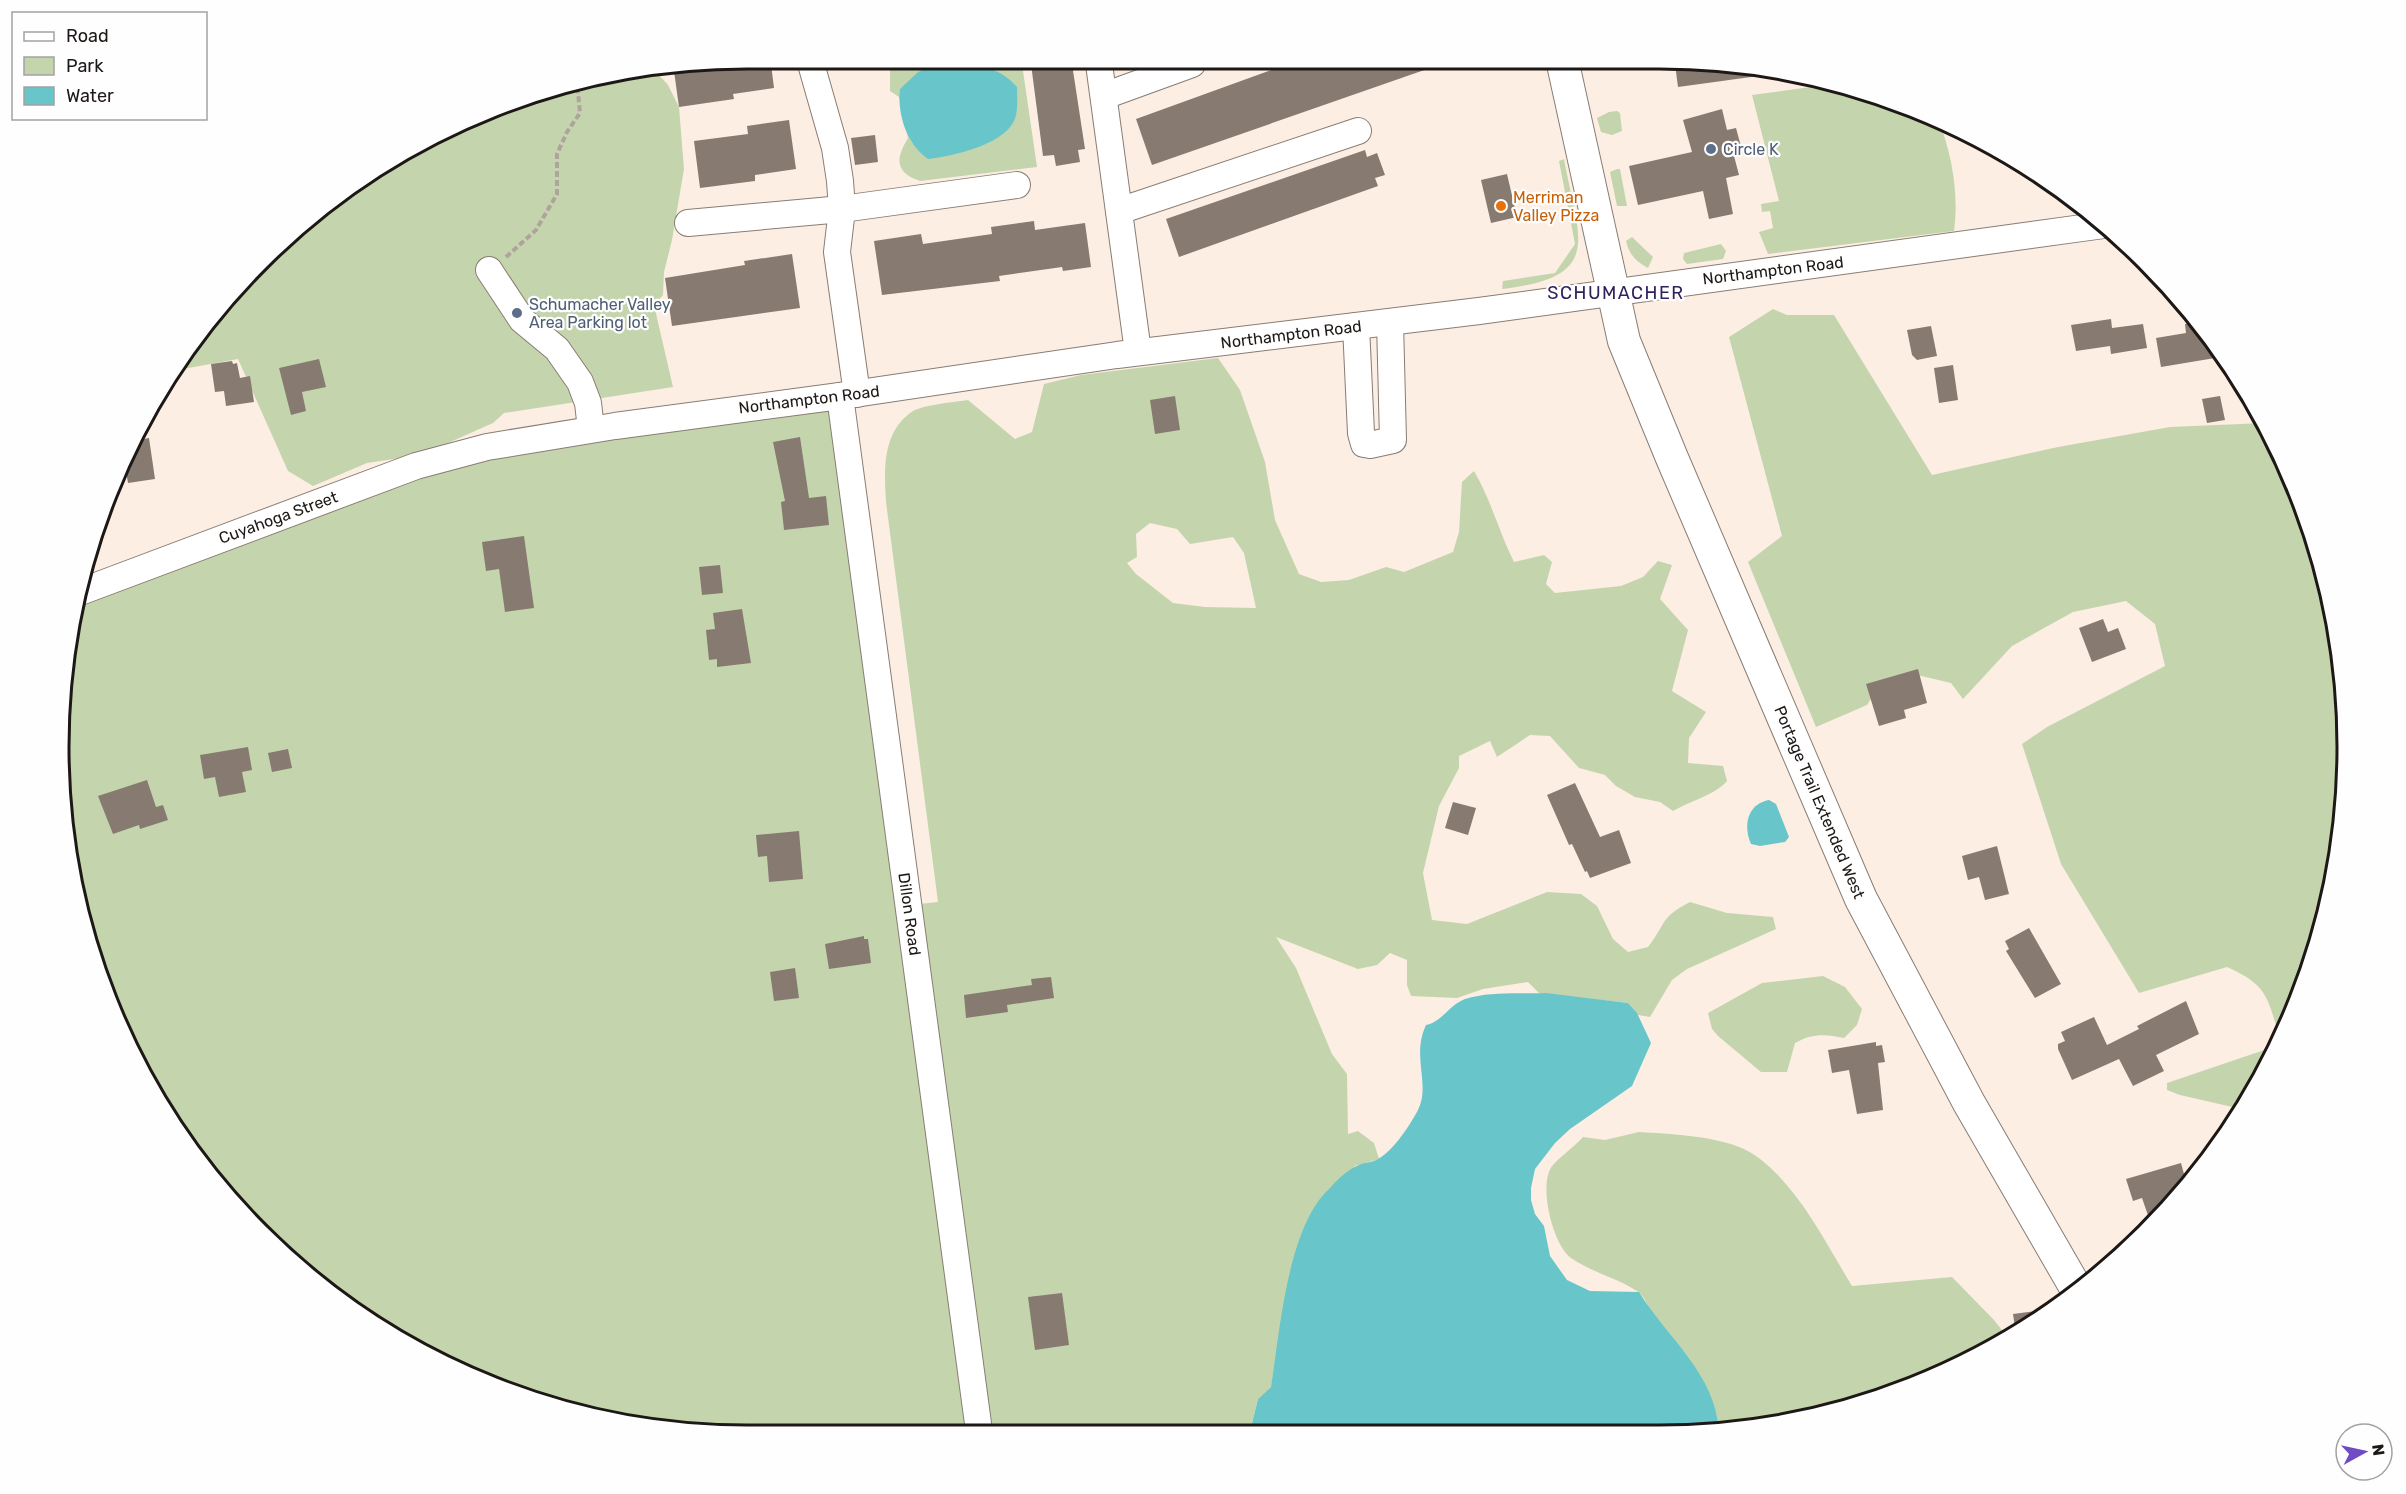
<svg xmlns="http://www.w3.org/2000/svg" width="2406" height="1494" font-family="Rubik,sans-serif">
<style>
.green{fill:#c4d5ad;fill-rule:evenodd}
.water{fill:#68c5ca}
.building{fill:#877a71}
.lines{fill:none;stroke-linecap:round;stroke-linejoin:round}
.minor-casing{stroke:#897c73;stroke-width:28}
.major-casing{stroke:#897c73;stroke-width:34}
.path{stroke:#afa49c;stroke-width:4;stroke-dasharray:6 3;stroke-linecap:butt}
.minor{stroke:#fff;stroke-width:26}
.major{stroke:#fff;stroke-width:32}
.service-dot{fill:#5c6f8a;stroke:#fefefe;stroke-width:2}
.food-dot{fill:#e8710a;stroke:#fefefe;stroke-width:2}
.labels{text-anchor:middle;stroke-width:4.5;stroke-linejoin:round;paint-order:stroke}
.service-label{font-size:16px;fill:#4e5e75;stroke:#fefefe;text-anchor:start}
.food-label{font-size:16px;fill:#c56008;stroke:#fefefe;text-anchor:start}
.street-label{font-size:16px;fill:#1d1815;stroke:#fefefe}
.neighbourhood-label{font-size:18px;letter-spacing:1.5px;fill:#31205b;stroke:#fefefe}
.rim{fill:none;stroke:#1d1815;stroke-width:3}
</style>
<rect width="100%" height="100%" fill="#fceee3"/>
<!-- green -->
<g class="green">
<path d="M890,64h132l15,103 -117,14c-26,-9 -24,-23 -12,-43l-9,-41 -9,-6z"/>
<polygon points="651,66 668,85 679,107 684,169 672,240 664,272 663,295 654,305 673,387 504,413 493,423 421,455 367,463 313,486 288,471 238,359 172,371 260,260 328,201 442,130 526,95"/>
<path d="M1825,85l97,26 17,10c13,34 20,73 15,110l-186,23 -9,-22 14,-4 -3,-17 -8,1 -1,-8 18,-3 -27,-106z"/>
<polygon points="1617,111 1620,113 1622,131 1612,135 1601,132 1597,118 1609,112"/>
<path d="M1564,159c14,79 42,118 -62,130l1,-8 52,-8 20,-29 -16,-83z"/>
<polygon points="1617,169 1620,169 1627,206 1617,206 1610,172"/>
<path d="M1632,237l21,20 -5,11c-12,-6 -19,-14 -22,-27z"/>
<polygon points="1721,244 1726,251 1723,259 1687,264 1683,259 1684,253"/>
<path d="M1773,309l14,6h47l98,160 126,-28 112,-20 94,-4 47,102 31,132 4,135 -22,133 -43,116c-14,-42 -11,-55 -54,-74l-88,26 -78,-129 -39,-120 25,-17 118,-61 -10,-42 -29,-23 -53,11 -61,34 -49,53 -12,-16 -34,-8 -36,8 -14,22 -51,22 -68,-165 34,-26 -53,-199z"/>
<path d="M1218,358l22,32 25,72 10,58 24,54 22,8 28,-2 37,-13 18,5 49,-20 6,-20 3,-50 12,-11c17,29 25,61 40,91l30,-7 8,7 -6,22 9,9 66,-7 22,-9 15,-16 14,4 -12,34 28,31 -16,61 34,21 -17,26 -1,25 35,3 4,15c-12,14 -37,20 -54,30l-13,-9 -25,-5 -19,-11 -11,-11 -26,-7 -29,-32 -20,-1 -33,22 -7,-16 -31,15v12l-20,38 -16,67 9,47 35,4 80,-32 34,2 16,12 16,33 15,13 20,-5c19,-24 11,-29 42,-45l37,11 46,4 3,12 -89,40 -15,11 -22,37 -12,-2 -10,-12 -89,-10 -11,-11 -45,7 -26,9 -46,-2 -4,-11v-25l-17,-7 -13,12 -19,4 -82,-32 20,31 36,86 15,20 1,60 10,-3 16,12 5,16 -24,7 -68,124 -16,97 -13,12 -8,33 -593,-2 -173,-47 -156,-90 -127,-127 -71,-114 -35,-84 -31,-131 -5,-90 5,-90 16,-65 336,-126 424,-70 69,509 29,-3 -52,-400c-2,-32 -4,-71 27,-91 10,-6 42,-9 55,-11l47,39 17,-7 12,-48 37,-9zM1150,523l27,6 13,15 43,-7 11,16 12,55 -51,-1 -32,-4 -37,-29 -9,-11 10,-6 -1,-23z"/>
<path d="M1823,976l22,11 17,22 -5,16 -13,13c-18,-4 -32,-5 -49,5l-8,29h-26l-43,-36 -6,-7 -4,-16 54,-30z"/>
<polygon points="2279,1045 2241,1109 2180,1095 2167,1090 2167,1083"/>
<path d="M1639,1132c33,2 90,4 117,24 43,31 69,86 96,130l100,-9 42,43 15,19 -129,60 -161,32c-4,-46 -38,-78 -64,-114 -6,-7 -10,-21 -18,-26 -20,-13 -46,-19 -66,-33 -18,-13 -34,-75 -18,-93 9,-10 21,-18 30,-28l22,3z"/>
<polygon points="1529,1426 1551,1427 1558,1433 1460,1433 1470,1429"/>
</g>
<!-- water -->
<g class="water">
<path d="M938,64c31,0 57,-2 79,23 0,8 1,19 -1,28 -6,29 -63,41 -88,44 -21,-15 -31,-44 -28,-70l18,-17z"/>
<path d="M1769,800l7,4 13,33 -4,5 -25,4 -9,-2c-8,-18 -4,-40 18,-44z"/>
<path d="M1546,993l82,10 9,10 14,30 -19,43 -62,43 -15,14 -20,26 -4,19v12l4,14 9,12 6,30 17,24 23,11 49,1c29,47 76,81 80,139l-15,3 -146,-1c-2,-1 -6,-5 -8,-6 -11,-4 -78,1 -90,6l-210,-1 8,-33 13,-12c9,-55 16,-159 58,-198 7,-8 18,-19 28,-23 6,-4 15,-3 21,-7 16,-9 32,-34 40,-49 13,-26 -7,-53 8,-85 16,-3 23,-20 39,-26 25,-8 56,-5 81,-6z"/>
</g>
<!-- building -->
<g class="building">
<polygon points="673,64 771,64 774,88 733,94 734,99 679,107"/>
<polygon points="1031,64 1072,64 1085,149 1078,150 1080,162 1056,166 1054,155 1043,156"/>
<polygon points="1288,64 1433,64 1433,67 1152,165 1136,119"/>
<polygon points="1675,64 1749,64 1773,71 1773,74 1678,87"/>
<polygon points="1722,109 1727,130 1736,128 1743,154 1734,156 1739,175 1726,178 1733,214 1709,219 1703,191 1638,205 1629,166 1692,152 1683,120"/>
<polygon points="789,120 796,169 755,175 755,181 700,188 694,141 748,134 747,126"/>
<polygon points="875,135 878,162 855,165 851,138"/>
<polygon points="1365,150 1367,157 1377,153 1385,175 1375,178 1378,186 1179,257 1166,219"/>
<polygon points="1507,174 1517,217 1491,223 1481,180"/>
<polygon points="1034,221 1035,230 1085,223 1091,267 1063,271 1062,267 999,276 1000,281 882,295 874,241 921,234 923,244 992,234 991,227"/>
<polygon points="792,254 800,308 672,326 665,278 745,265 744,261"/>
<polygon points="2111,319 2112,328 2143,324 2147,348 2111,354 2110,346 2076,351 2071,325"/>
<polygon points="2198,322 2213,343 2215,358 2161,367 2156,338 2186,333 2185,324"/>
<polygon points="1931,326 1937,356 1917,360 1912,355 1907,330"/>
<polygon points="319,359 326,387 302,392 306,411 291,415 279,368"/>
<polygon points="232,361 233,364 237,363 240,378 250,376 254,402 226,406 224,391 215,392 211,364"/>
<polygon points="1953,365 1958,400 1939,403 1934,368"/>
<polygon points="1175,396 1180,430 1155,434 1150,400"/>
<polygon points="2220,396 2225,420 2207,423 2202,399"/>
<polygon points="800,437 809,498 826,496 829,525 784,530 781,502 785,501 773,442"/>
<polygon points="149,438 155,479 128,483 125,465 138,440"/>
<polygon points="524,536 534,608 505,612 499,569 486,571 482,542"/>
<polygon points="720,565 723,593 702,595 699,567"/>
<polygon points="742,609 751,663 717,667 717,659 709,660 706,630 715,629 713,613"/>
<polygon points="2103,619 2108,632 2118,628 2126,649 2092,662 2079,628"/>
<polygon points="1918,669 1927,703 1904,710 1906,718 1879,726 1866,684"/>
<polygon points="248,747 252,770 242,772 246,792 219,797 215,777 204,779 200,755"/>
<polygon points="288,749 292,768 272,772 268,753"/>
<polygon points="147,780 156,807 163,805 168,820 140,829 139,825 113,834 98,796"/>
<polygon points="1575,783 1600,837 1619,830 1631,863 1590,878 1587,871 1585,872 1572,844 1569,845 1547,795"/>
<polygon points="1453,802 1476,808 1468,835 1445,828"/>
<polygon points="799,831 803,879 769,882 767,856 758,857 756,835"/>
<polygon points="1997,846 2009,894 1985,900 1979,877 1968,880 1962,856"/>
<polygon points="2029,928 2061,984 2035,998 2006,951 2009,949 2005,941"/>
<polygon points="864,936 864,939 868,939 871,963 829,969 825,944"/>
<polygon points="795,968 799,998 774,1001 770,972"/>
<polygon points="1051,977 1054,998 1007,1005 1008,1012 966,1018 964,995 1032,985 1031,979"/>
<polygon points="2186,1001 2199,1034 2156,1055 2164,1071 2133,1086 2119,1059 2072,1080 2058,1049 2058,1044 2065,1041 2061,1032 2094,1017 2107,1045 2139,1029 2137,1026"/>
<polygon points="1876,1042 1876,1046 1882,1045 1885,1062 1878,1063 1883,1110 1857,1114 1849,1070 1832,1073 1828,1050"/>
<polygon points="2181,1163 2187,1185 2151,1224 2142,1198 2133,1201 2126,1179"/>
<polygon points="1062,1293 1069,1345 1035,1350 1028,1297"/>
<polygon points="2051,1309 2016,1334 2013,1314"/>
</g>
<g class="lines">
<defs>
<g id="minor">
<polyline points="811,64 835,148 840,181 842,209 837,252 857,394"/>
<polyline points="1099,64 1138,352"/>
<polyline points="1104,96 1192,64"/>
<polyline points="1119,211 1358,131"/>
<polyline points="688,223 842,209 1017,185"/>
<polyline points="489,270 522,320 557,349 580,382 588,403 591,429"/>
<polyline points="1356,326 1361,433 1364,444 1370,445 1393,440 1390,322"/>
<polyline points="840,396 979,1431"/>
<polyline points="80,592 416,466 487,447 615,426 840,396 1117,355 1479,311 2104,225"/>
</g>
<polyline id="major" points="1563,64 1624,341 1672,458 1861,899 1969,1103 2077,1290"/>
</defs>
<!-- minor casing -->
<use href="#minor" class="minor-casing"/>
<!-- major casing -->
<use href="#major" class="major-casing"/>
<!-- path -->
<polyline class="path" points="506,257 536,230 557,194 557,154 567,132 580,113 577,83"/>
<!-- minor -->
<use href="#minor" class="minor"/>
<!-- major -->
<use href="#major" class="major"/>
</g>
<!-- markers -->
<g class="service-dot">
<circle cx="1711" cy="149" r="6"/>
<circle cx="517" cy="313" r="6"/>
</g>
<circle class="food-dot" cx="1501" cy="206" r="6"/>
<g class="labels">
<!-- service labels -->
<g class="service-label">
<text x="1723" y="155">Circle K</text>
<text x="529" y="310">Schumacher Valley<tspan x="529" dy="18">Area Parking lot</tspan></text>
</g>
<!-- food labels -->
<g class="food-label">
<text x="1513" y="203">Merriman<tspan x="1513" dy="18">Valley Pizza</tspan></text>
</g>
<!-- street labels -->
<g class="street-label">
<text transform="translate(1773 270) rotate(-7)" y="6">Northampton Road</text>
<text transform="translate(1291 334) rotate(-7)" y="6">Northampton Road</text>
<text transform="translate(809 399) rotate(-7)" y="6">Northampton Road</text>
<text transform="translate(278 517) rotate(-20)" y="6">Cuyahoga Street</text>
<text transform="translate(1820 802) rotate(67)" y="6">Portage Trail Extended West</text>
<text transform="translate(910 914) rotate(82)" y="6">Dillon Road</text>
</g>
<!-- neighbourhood labels -->
<g class="neighbourhood-label">
<text x="1616" y="299">SCHUMACHER</text>
</g>
</g>
<!-- crop -->
<path d="M0 0H2406V1494H0ZM747 69H1659A678 678 0 0 1 2337 747V747A678 678 0 0 1 1659 1425H747A678 678 0 0 1 69 747V747A678 678 0 0 1 747 69Z" fill="#fefefe" fill-rule="evenodd"/>
<path class="rim" d="M747 69H1659A678 678 0 0 1 2337 747V747A678 678 0 0 1 1659 1425H747A678 678 0 0 1 69 747V747A678 678 0 0 1 747 69Z"/>
<!-- legend -->
<rect x="12" y="12" width="195" height="108" fill="#fefefe" stroke="#a4a2a1" stroke-width="1.5"/>
<rect x="24" y="32" width="30" height="9" fill="#ffffff" stroke="#a4a2a1" stroke-width="1.5"/>
<text x="66" y="42" font-size="18" fill="#1d1815">Road</text>
<rect x="24" y="57" width="30" height="18" fill="#c4d5ad" stroke="#a4a2a1" stroke-width="1.5"/>
<text x="66" y="72" font-size="18" fill="#1d1815">Park</text>
<rect x="24" y="87" width="30" height="18" fill="#68c5ca" stroke="#a4a2a1" stroke-width="1.5"/>
<text x="66" y="102" font-size="18" fill="#1d1815">Water</text>
<!-- north arrow -->
<g transform="translate(2364 1452) rotate(82)"><circle r="28" fill="#fefefe" stroke="#a4a2a1" stroke-width="1.5"/>
<path d="M0-4.5L10 22L0 15L-10 22Z" fill="#6f4bc4"/>
<text y="-9" font-size="16" font-weight="bold" text-anchor="middle" fill="#1d1815">N</text>
</g>
</svg>
